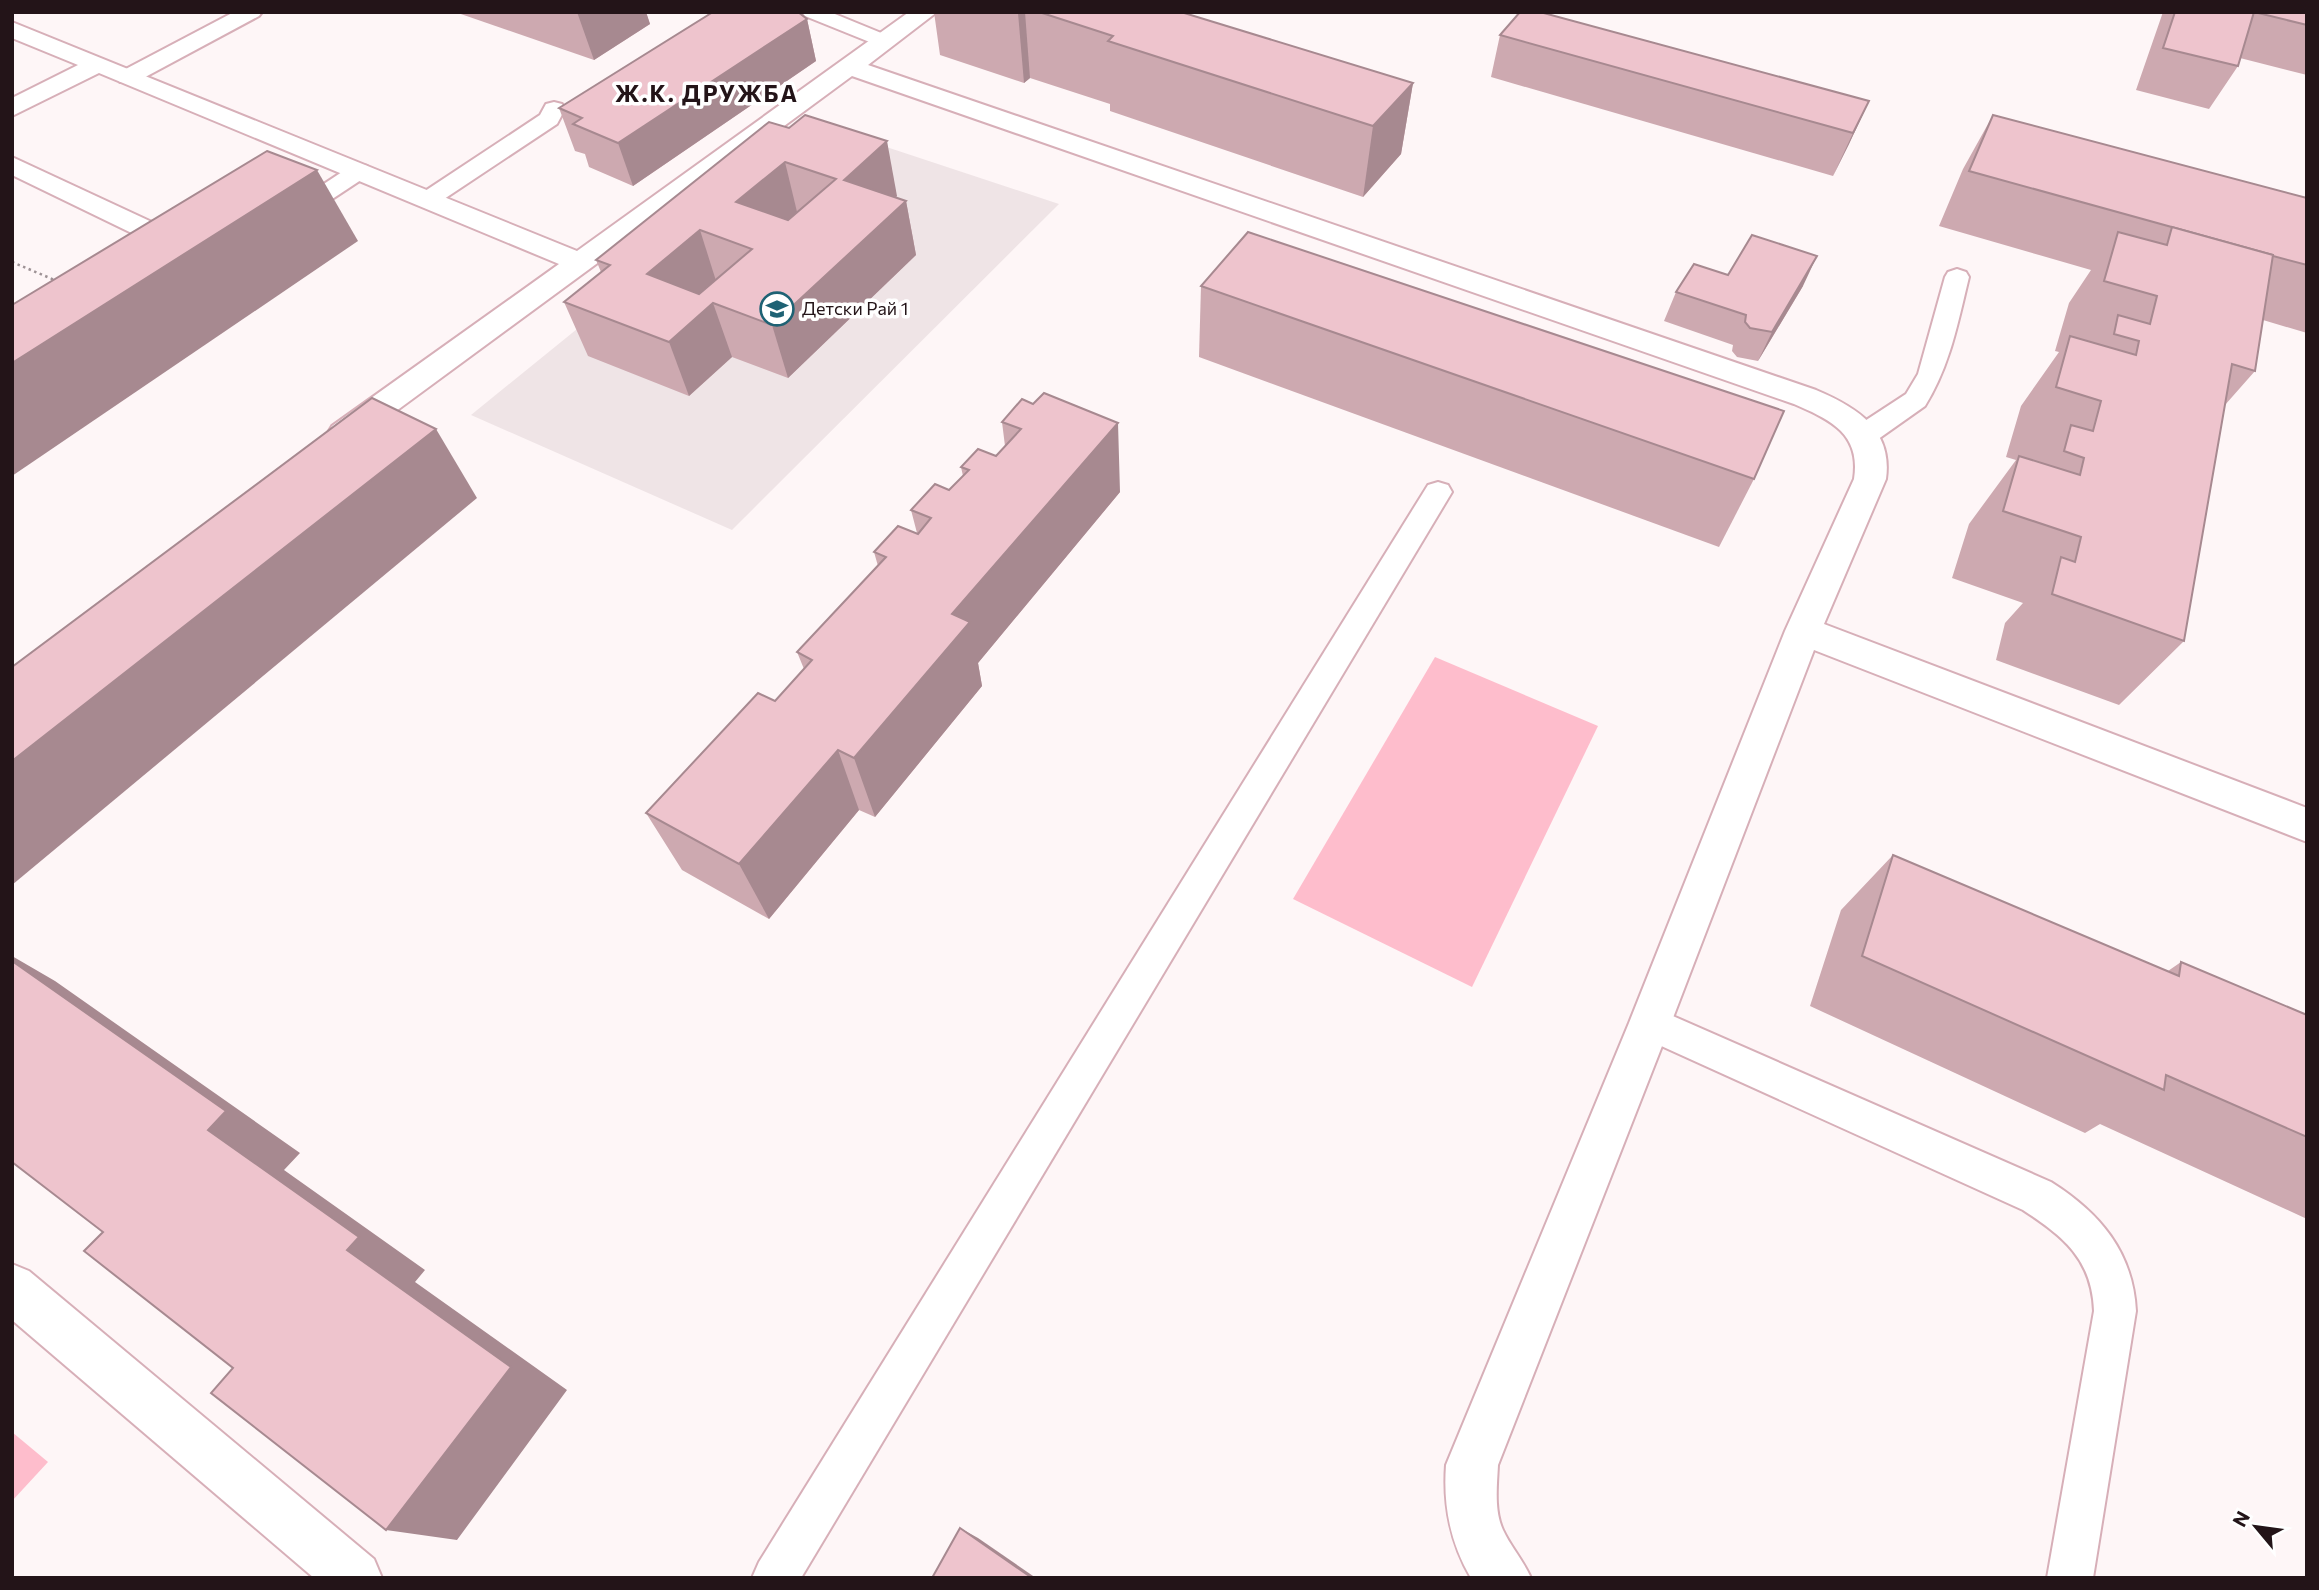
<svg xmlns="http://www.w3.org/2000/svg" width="2319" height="1590" font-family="Commissioner,sans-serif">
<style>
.built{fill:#efe4e6}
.green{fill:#febdcc}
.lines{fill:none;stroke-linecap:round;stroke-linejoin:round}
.lane-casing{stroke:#d7afb8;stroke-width:4}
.street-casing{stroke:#d7afb8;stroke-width:4}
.path{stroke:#9e9396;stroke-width:2.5;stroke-dasharray:2.5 3.5;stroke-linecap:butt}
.lane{fill:#fff;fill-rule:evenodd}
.street{fill:#fff;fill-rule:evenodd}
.wall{fill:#cda9b0}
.shaded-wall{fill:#a78990}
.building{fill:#eec4cd;stroke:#a78990;stroke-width:2;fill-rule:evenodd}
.labels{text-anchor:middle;stroke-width:7;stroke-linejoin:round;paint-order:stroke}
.far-poi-label{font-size:18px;fill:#231418;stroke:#fff;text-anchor:start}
.far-district-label{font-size:23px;font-weight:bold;letter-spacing:2px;fill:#231418;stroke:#fff}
</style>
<rect width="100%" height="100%" fill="#fef6f7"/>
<!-- built -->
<polygon class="built" points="826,127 1059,204 732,530 471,415"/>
<!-- green -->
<g class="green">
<polygon points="1435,657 1598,726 1472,987 1293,899"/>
<polygon points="12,1432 48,1462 12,1501"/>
</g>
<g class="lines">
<defs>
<g id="lane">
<polygon points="234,12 262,12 259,16 136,82 120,82 117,77 120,72"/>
<polygon points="802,12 830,12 891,37 894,41 891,45 877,45 805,16"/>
<polygon points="554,102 562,104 565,109 557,124 435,205 419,205 415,200 419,195 540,115 546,104"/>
<polygon points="359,164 367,166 370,171 367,176 299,221 283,221 279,216 283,211 351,166"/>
<path d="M1957,269l9,3 3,5c-11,45 -19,89 -44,129l-51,36 -10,2 -10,-2 -4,-7 4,-7 52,-34 12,-20 27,-97 3,-5z"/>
<polygon points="1438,482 1448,485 1452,492 801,1578 752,1578 759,1562 1428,485"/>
<path d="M1650,1006l401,176c49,31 82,70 85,129l-43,267h-46l47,-267c-2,-52 -30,-74 -71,-101l-386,-175 -6,-12 6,-12z"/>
</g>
<g id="street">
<path d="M909,12h28l-69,53 948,325c40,17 77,39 70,89l-62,145 483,184v34l-493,-192 -143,373 -173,442c-1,21 -4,46 5,65 8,17 20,30 28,48h-60c-21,-36 -28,-72 -25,-113l183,-442 156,-392 69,-152c7,-45 -23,-59 -60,-75l-942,-328 -498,366 -11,3 -11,-3 -5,-8 5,-8 227,-162 -460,-191 -87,43v-18l66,-33 -66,-27v-16l565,229z"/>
<polygon points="12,157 197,243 201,249 197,255 187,258 177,255 12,175"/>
<polygon points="12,1264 29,1271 374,1559 382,1578 314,1578 12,1320"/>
</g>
</defs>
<!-- lane casing -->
<use href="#lane" class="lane-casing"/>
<!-- street casing -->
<use href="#street" class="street-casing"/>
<!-- path -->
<polyline class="path" points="12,262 57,281"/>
<!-- lane -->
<use href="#lane" class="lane"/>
<!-- street -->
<use href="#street" class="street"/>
</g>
<!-- wall -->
<g class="wall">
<polygon points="455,12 646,12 650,24 594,60"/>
<polygon points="934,12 1181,12 1413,83 1401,154 1363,197 1110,111 1110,104 1030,78 1024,83 940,55"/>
<polygon points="2163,12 2307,12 2307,75 2240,58 2238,66 2209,109 2136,90"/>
<polygon points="807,19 816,61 633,186 589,167 585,154 575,151 559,108"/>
<polygon points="1500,35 1869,101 1849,144 1833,176 1491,77"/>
<polygon points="1993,115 2307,198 2307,333 2263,320 2255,371 2225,405 2184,641 2119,705 1996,660 2005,623 2023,603 1952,578 1969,524 2016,460 2006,457 2021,406 2059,352 2055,351 2069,303 2091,270 1939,226 1963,169"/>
<polygon points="769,122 897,196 896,197 906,201 916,255 788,378 732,357 689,396 588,356 564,302 601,272 596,260"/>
<polygon points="1728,275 1803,286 1758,361 1737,357 1732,351 1733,345 1664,321 1676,292"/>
<polygon points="1201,286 1754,479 1719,547 1199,357"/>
<polygon points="1022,399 1120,492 978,663 982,686 875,817 859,810 769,919 682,870 646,813 775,701 804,669 797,652 878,566 874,552 917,533 911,510 949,490 963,476 961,467 996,456 1005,446 1002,422"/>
<polygon points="1893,855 2168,971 2181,962 2307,1015 2307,1219 2100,1124 2085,1133 1810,1006 1841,910"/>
</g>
<!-- shaded-wall -->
<g class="shaded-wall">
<polygon points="577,12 646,12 650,24 594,60"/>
<polygon points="1019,12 1025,12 1030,78 1024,83 1018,13"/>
<polygon points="807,19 816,61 633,186 618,143"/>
<polygon points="1413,83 1401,154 1363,197 1373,126"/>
<polygon points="1869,101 1849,144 1833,176 1853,133"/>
<polygon points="887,141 897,196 855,234 844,180"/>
<polygon points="785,162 798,216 752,249 736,202"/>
<polygon points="317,170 358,241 12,476 12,363"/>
<polygon points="906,201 916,255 788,378 772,325"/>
<polygon points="700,230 717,284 667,328 647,274"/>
<polygon points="1817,256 1803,286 1758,361 1772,332"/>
<polygon points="713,303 732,357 689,396 669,342"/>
<polygon points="1118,423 1120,492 978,663 982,686 875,817 854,758 952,614"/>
<polygon points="436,429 477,498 12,885 12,761"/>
<polygon points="838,750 859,810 769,919 739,864"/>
<polygon points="12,956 55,981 300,1153 284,1170 425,1270 415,1282 567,1390 457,1540 386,1530 347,1250 12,961"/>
<polygon points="960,1528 978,1538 1036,1578 1032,1578"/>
</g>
<!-- building -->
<g class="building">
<polygon points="713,12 798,12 807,19 618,143 573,124 582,118 559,108"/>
<polygon points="1039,12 1181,12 1413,83 1373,126 1108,41 1113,36"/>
<polygon points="1520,12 1540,12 1869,101 1853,133 1500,35"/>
<polygon points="2175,12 2307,12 2307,25 2254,12 2238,66 2163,48"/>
<path d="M805,115l82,26 -43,39 62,21 -134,124 -59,-22 -44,39 -105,-40 46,-37 -14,-5 173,-138 20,6zM785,162l51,17 -48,41 -52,-18zM700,230l52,19 -53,45 -52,-20z"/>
<polygon points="1993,115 2307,198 2307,265 2273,256 2273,255 1969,171"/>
<polygon points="267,151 317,170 12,363 12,305"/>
<polygon points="2172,227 2273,255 2255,371 2232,364 2184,641 2052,594 2061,557 2075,562 2081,537 2003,511 2019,456 2080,475 2084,458 2064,451 2071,425 2093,431 2101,401 2056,387 2070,336 2136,355 2139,341 2114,334 2118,315 2150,324 2157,296 2104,281 2118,232 2167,245"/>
<polygon points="1248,232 1784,411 1754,479 1201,286"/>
<polygon points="1752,235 1817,256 1772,332 1750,328 1745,322 1746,315 1676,292 1694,264 1728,275"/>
<polygon points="1044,393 1118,423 952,614 970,622 854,758 838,750 739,864 646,813 758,693 775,701 812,660 797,652 886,557 874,552 898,526 918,534 931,518 911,510 935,484 949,490 969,470 961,467 978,449 996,456 1021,429 1002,422 1022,399 1033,404"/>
<polygon points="372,398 436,429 12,761 12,667"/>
<polygon points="1893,855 2179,976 2181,962 2307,1015 2307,1137 2166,1075 2164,1090 1862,956"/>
<polygon points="12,961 226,1111 208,1130 359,1237 347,1250 511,1367 386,1530 211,1393 233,1368 84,1251 103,1232 12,1162"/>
<polygon points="960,1528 1032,1578 932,1578"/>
</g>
<!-- icons -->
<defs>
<symbol id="school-ring" viewBox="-11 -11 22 22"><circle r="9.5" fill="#fff" stroke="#1e6274" stroke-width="1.5"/><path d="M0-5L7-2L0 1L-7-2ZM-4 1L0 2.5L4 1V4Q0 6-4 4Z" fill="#1e6274"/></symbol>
</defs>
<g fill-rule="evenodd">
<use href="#school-ring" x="758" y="290" width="38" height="38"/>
</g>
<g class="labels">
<!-- far-poi labels -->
<g class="far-poi-label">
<text x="802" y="315">Детски Рай 1</text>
</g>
<!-- far-district labels -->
<g class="far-district-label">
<text x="707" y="102">Ж.К. ДРУЖБА</text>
</g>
</g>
<!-- border -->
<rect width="2319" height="1590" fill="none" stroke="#231418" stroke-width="28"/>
<!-- north arrow -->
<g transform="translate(2256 1527) rotate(299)" stroke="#ffffff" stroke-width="5" paint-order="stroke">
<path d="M0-5L12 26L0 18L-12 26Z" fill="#231418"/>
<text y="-10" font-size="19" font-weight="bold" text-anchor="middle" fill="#231418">N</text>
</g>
</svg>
